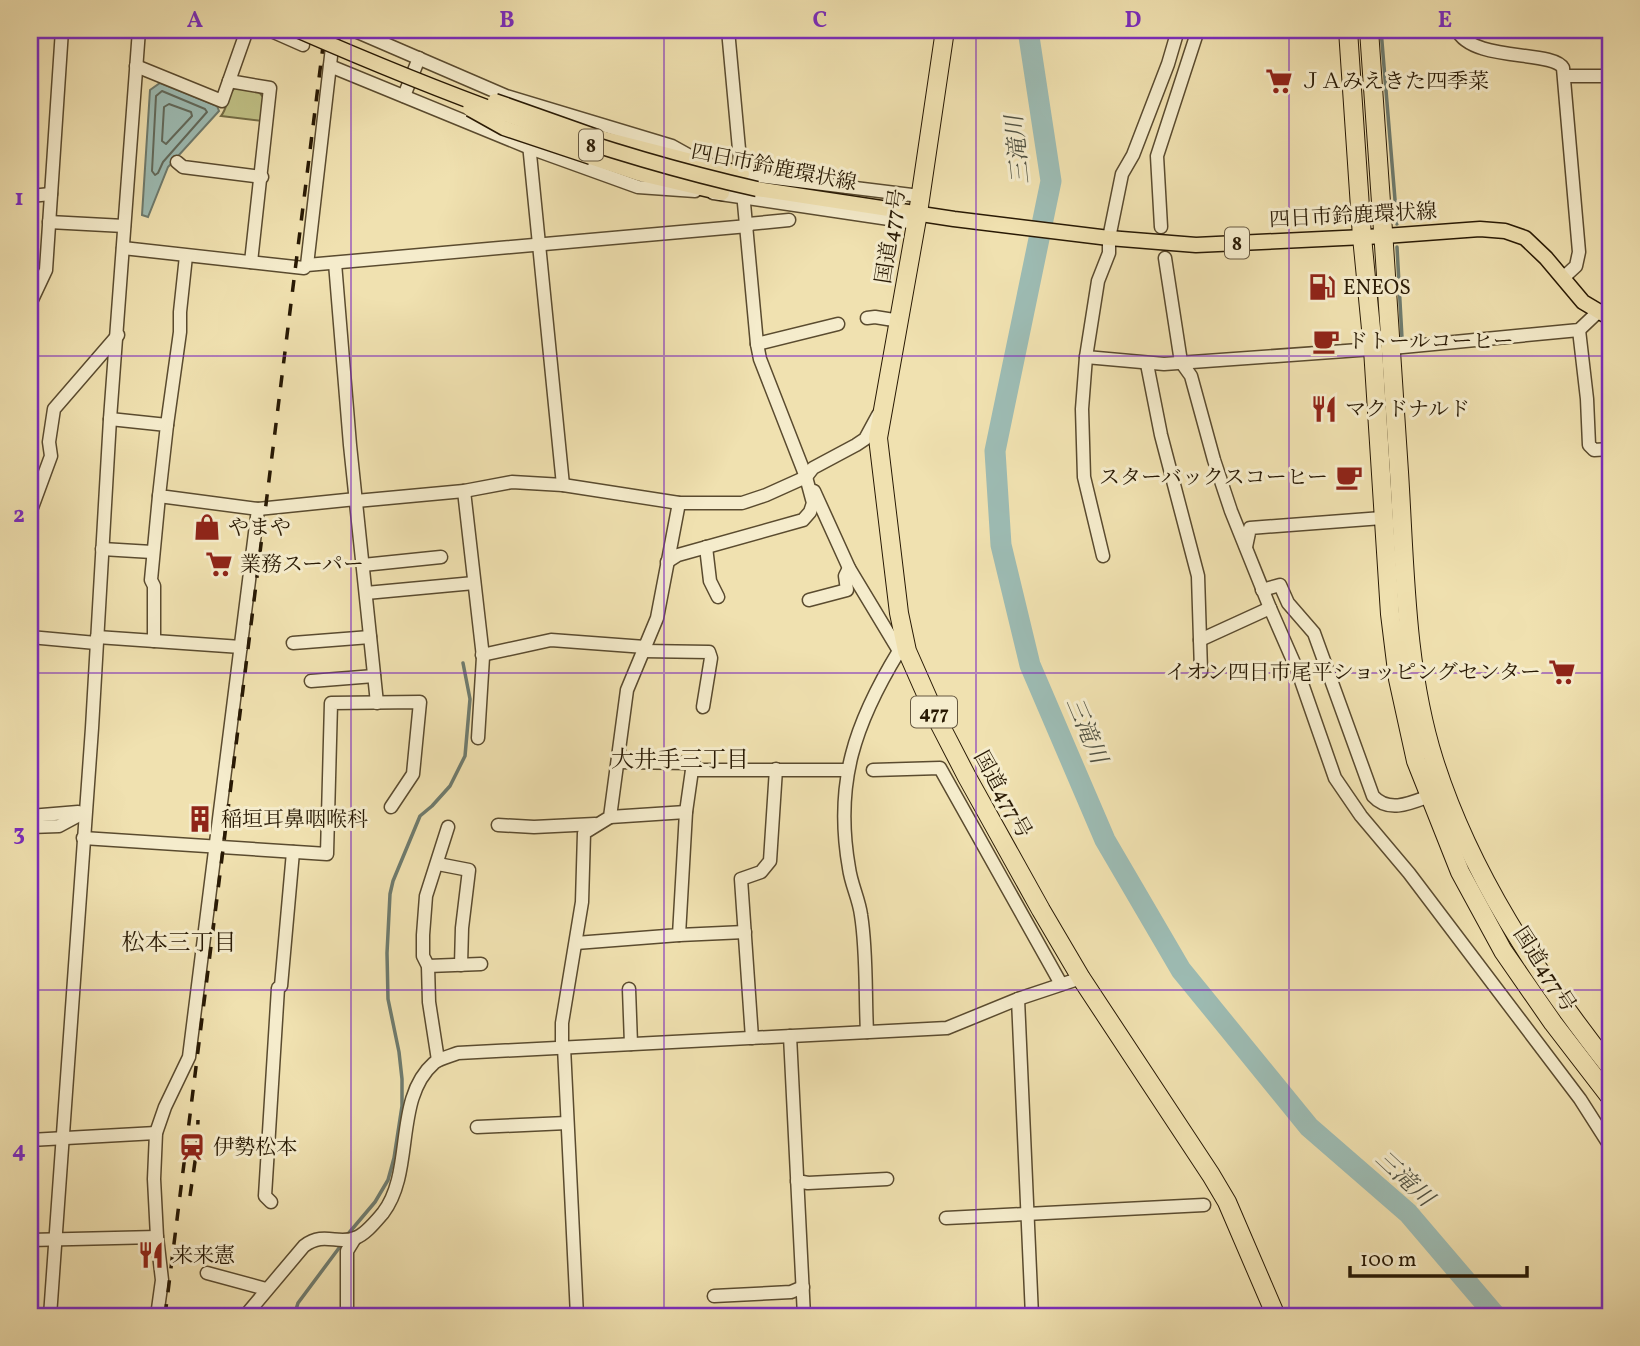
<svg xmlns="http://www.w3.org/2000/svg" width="1640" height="1346" font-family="Vollkorn,'Noto Serif JP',serif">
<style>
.green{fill:#c0c186;stroke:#746d45;stroke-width:2}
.water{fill:#9dbcb4;stroke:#6e7b6e;stroke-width:2}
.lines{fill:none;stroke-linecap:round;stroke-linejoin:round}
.shore{stroke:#626a5c;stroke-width:2}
.stream{stroke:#6e7b6e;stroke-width:3.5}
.river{stroke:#9dbcb4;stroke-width:21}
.minor-casing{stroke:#5a4b2f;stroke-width:15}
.major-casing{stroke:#281904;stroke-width:17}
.highway-casing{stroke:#281904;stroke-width:20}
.minor{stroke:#f5eccc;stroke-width:12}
.major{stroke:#f0e1b0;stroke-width:14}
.highway{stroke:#f0e1b0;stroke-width:18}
.rail{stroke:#281904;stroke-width:3.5;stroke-dasharray:12 12;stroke-linecap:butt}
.major-bridge-casing{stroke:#281904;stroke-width:17;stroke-linecap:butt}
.major-bridge{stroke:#f0e1b0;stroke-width:14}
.grid{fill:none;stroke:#7b2cbf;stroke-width:2;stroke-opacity:0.55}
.labels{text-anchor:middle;stroke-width:6;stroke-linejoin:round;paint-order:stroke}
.shield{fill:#f5eccc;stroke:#665840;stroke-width:2}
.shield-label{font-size:19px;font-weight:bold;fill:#281904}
.poi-label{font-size:21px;fill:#281904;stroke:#f5eccc;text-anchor:start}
.street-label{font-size:21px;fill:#281904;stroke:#f5eccc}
.water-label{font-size:23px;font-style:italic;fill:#515242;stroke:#f5eccc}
.neighbourhood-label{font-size:23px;fill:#281904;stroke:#f5eccc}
.neatline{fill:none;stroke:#7b2cbf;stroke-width:2.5}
.grid-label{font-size:23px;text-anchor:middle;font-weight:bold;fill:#7b2cbf}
</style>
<rect width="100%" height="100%" fill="#f0e1b0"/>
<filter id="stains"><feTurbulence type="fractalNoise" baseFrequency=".00286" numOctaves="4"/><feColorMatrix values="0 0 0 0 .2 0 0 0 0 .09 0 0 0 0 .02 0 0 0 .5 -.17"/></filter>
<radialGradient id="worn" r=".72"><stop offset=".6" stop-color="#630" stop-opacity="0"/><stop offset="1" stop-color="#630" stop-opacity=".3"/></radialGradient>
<!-- green -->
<path class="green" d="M236,87l23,5 5,6 -2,23 -41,-5c7,-8 6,-23 15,-29z"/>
<!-- water -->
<polygon class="water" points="160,83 217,106 219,111 168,167 148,217 142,215 150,90"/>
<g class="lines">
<!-- shore -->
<g class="shore">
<polygon points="162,91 205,109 207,112 163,162 158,173 155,175 152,171 156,96"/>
<polygon points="169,104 191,112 192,116 166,144 162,141 164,107"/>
</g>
<!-- stream -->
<g class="stream">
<polyline points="1381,30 1397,224"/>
<polyline points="1397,247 1402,338"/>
<polyline points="348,1234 375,1202 388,1180 394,1158 402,1106 402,1079 399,1052 388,999 387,953 390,894 393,881 420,816 432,806 450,786 465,756 470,699 463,663"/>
<polyline points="294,1316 298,1303 342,1244"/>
</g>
<!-- river -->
<polyline class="river" points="1028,30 1051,181 995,451 1001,545 1030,665 1105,840 1181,970 1309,1127 1408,1213 1496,1316"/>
<defs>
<g id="minor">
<polyline points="247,30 229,81 270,88 251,262"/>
<polyline points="269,30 303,45"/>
<polyline points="353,30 506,96 672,146 699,161"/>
<path d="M1457,30c15,32 96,20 106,38l16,184 -3,14 -13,12"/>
<polyline points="136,66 222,101 229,81"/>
<polyline points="330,66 530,148 638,187 695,191"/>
<polyline points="1565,76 1610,76"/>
<polyline points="404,96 419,58"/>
<polyline points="529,144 563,485"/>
<polyline points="177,162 183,167 262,177"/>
<polyline points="742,174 920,196"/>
<polyline points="713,193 916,223"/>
<polyline points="30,196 51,194"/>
<polyline points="49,222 124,226"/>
<polyline points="748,224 789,220"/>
<polyline points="1161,227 1157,156 1198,30"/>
<polyline points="123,248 304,268 307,265 748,226"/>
<polyline points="1165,258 1181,362 1191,376 1214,460 1231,511 1270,608 1298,672 1335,778 1361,816 1409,873 1580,1099 1610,1146"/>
<polyline points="335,263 350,445 377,703"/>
<polyline points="307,265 334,30"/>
<polyline points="30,304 46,270 62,30"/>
<polyline points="867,318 875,317 900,321"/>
<polyline points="1579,330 1587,399 1589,445 1594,450 1610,449"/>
<polyline points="757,344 838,324"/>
<polyline points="1392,348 1579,330 1598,312"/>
<polyline points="1086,357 1164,364 1373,349"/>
<polyline points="1147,364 1161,435 1198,576 1201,671"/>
<polyline points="110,419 167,425 159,496 258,509 189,1057 165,1107 156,1133 154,1179 157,1237 162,1280 157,1316"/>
<polyline points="167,425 180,332 180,312 186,256"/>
<polyline points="464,491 483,657 478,738"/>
<polyline points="814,491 849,568 899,651"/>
<polyline points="356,501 464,491 512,482 563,485 679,503 742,503 766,495 806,477 813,468 856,445 865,439 878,415"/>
<polyline points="258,509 356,499"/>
<polyline points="30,513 51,456 49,442 54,409 118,335"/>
<polyline points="706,547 710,581 718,597"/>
<polyline points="1246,547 1250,528 1382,518"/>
<polyline points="102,549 152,552"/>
<polyline points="1103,556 1084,477 1082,409 1086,357 1098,281 1109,253 1109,238 1122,174 1133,155 1168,64 1178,30"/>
<polyline points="667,562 678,555 803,520 810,512 813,503 806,477 760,359 757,344 728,30"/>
<polyline points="363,565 441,557"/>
<path d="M1262,590l18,-5 8,18 26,30 59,163c17,19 42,5 62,-2"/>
<polyline points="366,593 474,583"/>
<polyline points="809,600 847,590 845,576 849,568"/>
<polyline points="30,637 96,643"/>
<polyline points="97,637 241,647"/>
<polyline points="1200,640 1270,608"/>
<polyline points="154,641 154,586 151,580 159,496"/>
<polyline points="293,643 370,637"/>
<polyline points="643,651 709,652 711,658 703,707"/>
<polyline points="482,655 551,640 645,647"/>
<polyline points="311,681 374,676"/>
<polyline points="618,762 690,763 694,764 692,770"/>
<polyline points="873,770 940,768 1061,984"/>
<polyline points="30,816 78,812"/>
<polyline points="610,817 686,812"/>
<polyline points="498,825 534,827 595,824"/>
<polyline points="30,827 59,826 85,812"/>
<polyline points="83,838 327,854 331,703 420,702 413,774 391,807"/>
<polyline points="438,864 469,870 462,928 461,965"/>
<polyline points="679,935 745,932"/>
<polyline points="576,943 679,935 686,812 692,770 847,770"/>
<polyline points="428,966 481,964"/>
<polyline points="629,989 631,1044"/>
<polyline points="1018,999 1032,1316"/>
<path d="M867,1032c-2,-38 0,-80 -6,-117 -2,-16 -10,-31 -12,-47 -15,-85 6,-145 50,-217"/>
<polyline points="790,1036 804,1316"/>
<polyline points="752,1038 741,879 761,872 770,861 776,769"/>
<polyline points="562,1047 562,1023 582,902 584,833 610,817 627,690 657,618 679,503"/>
<polyline points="564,1047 577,1316"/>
<polyline points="438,1060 429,1002 428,966 423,956 423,935 426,896 448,827"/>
<polyline points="477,1127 567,1123"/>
<polyline points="30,1140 156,1133"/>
<polyline points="797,1181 808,1183 887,1179"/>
<polyline points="271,1202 265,1196 278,988 281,986 293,852"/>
<polyline points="946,1218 1204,1205"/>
<polyline points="30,1240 157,1237"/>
<polyline points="207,1273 266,1289"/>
<polyline points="714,1296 791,1292 803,1287"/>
<polyline points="50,1316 92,728 110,419 139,30"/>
<path d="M245,1316l59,-70c20,-15 33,-1 51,-8 10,-3 21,-17 28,-25 32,-42 10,-114 51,-150 6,-5 17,-7 24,-10l489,-25 71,-29 63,-21"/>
<polyline points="347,1316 347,1251 355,1238"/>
</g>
<g id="major">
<polyline points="597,137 742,174"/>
<polyline points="591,157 641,174 722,193"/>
<polyline points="757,189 954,219 1109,238 1196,245 1385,236 1480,229 1505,231 1525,238 1546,258 1583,302 1610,318"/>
</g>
<g id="highway">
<polyline points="945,30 918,213 878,438 899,613 907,651 937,719 967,777 1041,910 1081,978 1211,1175 1227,1202 1276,1316"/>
<polyline points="1348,30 1362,237 1373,349 1390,614 1398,679 1416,761 1460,872 1503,951 1553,1023 1610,1097"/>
<path d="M1369,30c11,147 20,295 30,442 6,95 6,196 35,288 36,114 103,214 176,307"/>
</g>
</defs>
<!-- minor casing -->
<use href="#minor" class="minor-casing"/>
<!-- major casing -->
<use href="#major" class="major-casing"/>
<!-- highway casing -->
<use href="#highway" class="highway-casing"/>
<!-- minor -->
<use href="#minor" class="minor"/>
<!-- major -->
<use href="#major" class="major"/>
<!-- highway -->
<use href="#highway" class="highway"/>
<!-- rail -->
<g class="rail">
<polyline points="190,1196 197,1148 198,1120"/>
<polyline points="165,1316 325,30"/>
</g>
<defs>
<g id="major-bridge">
<path d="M297,30c149,65 300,123 460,159"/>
<polyline points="495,101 597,137"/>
<polyline points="470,109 504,128 591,157"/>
</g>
</defs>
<!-- major-bridge casing -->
<use href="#major-bridge" class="major-bridge-casing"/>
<!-- major-bridge -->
<use href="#major-bridge" class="major-bridge"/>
</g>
<!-- grid -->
<path class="grid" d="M351,30v1286M664,30v1286M976,30v1286M1289,30v1286M30,356h1580M30,673h1580M30,990h1580"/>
<!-- icons -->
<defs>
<symbol id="supermarket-bare" viewBox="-9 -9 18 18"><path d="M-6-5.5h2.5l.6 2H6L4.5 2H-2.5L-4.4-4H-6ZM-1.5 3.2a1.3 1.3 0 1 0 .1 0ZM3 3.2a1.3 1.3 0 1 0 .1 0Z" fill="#8f2418" stroke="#f5eccc" stroke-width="2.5" paint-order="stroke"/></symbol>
<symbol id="fuel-bare" viewBox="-9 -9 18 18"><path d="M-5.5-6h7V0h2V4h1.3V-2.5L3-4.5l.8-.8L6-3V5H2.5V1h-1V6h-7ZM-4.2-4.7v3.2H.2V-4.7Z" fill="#8f2418" stroke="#f5eccc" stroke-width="2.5" paint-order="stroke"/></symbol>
<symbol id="cafe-bare" viewBox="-9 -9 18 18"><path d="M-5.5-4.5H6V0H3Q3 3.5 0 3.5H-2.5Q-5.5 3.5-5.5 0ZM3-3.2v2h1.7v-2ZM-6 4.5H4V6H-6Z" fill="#8f2418" stroke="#f5eccc" stroke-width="2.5" paint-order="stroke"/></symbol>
<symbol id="restaurant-bare" viewBox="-9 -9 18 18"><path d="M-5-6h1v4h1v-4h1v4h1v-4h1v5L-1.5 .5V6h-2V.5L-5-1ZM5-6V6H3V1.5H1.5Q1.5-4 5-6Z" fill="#8f2418" stroke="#f5eccc" stroke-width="2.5" paint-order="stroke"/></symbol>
<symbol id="shop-bare" viewBox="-9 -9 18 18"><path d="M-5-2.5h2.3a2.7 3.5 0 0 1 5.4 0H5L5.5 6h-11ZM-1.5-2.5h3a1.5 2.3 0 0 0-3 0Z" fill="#8f2418" stroke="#f5eccc" stroke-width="2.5" paint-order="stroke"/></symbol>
<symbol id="building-bare" viewBox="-9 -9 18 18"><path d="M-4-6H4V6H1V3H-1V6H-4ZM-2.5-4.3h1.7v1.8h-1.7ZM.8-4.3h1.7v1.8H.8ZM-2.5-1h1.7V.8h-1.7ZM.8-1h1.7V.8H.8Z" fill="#8f2418" stroke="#f5eccc" stroke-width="2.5" paint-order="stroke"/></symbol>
<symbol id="station-bare" viewBox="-9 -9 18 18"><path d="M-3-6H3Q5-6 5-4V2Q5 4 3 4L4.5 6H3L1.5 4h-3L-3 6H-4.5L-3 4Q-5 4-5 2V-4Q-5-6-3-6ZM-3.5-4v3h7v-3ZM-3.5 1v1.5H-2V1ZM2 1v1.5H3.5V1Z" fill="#8f2418" stroke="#f5eccc" stroke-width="2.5" paint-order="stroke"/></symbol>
</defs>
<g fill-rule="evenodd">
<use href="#supermarket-bare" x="1260" y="62" width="38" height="38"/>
<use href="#fuel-bare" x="1303" y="268" width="38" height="38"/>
<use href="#cafe-bare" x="1307" y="322" width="38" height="38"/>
<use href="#restaurant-bare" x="1305" y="390" width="38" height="38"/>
<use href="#cafe-bare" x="1330" y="458" width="38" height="38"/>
<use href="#shop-bare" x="188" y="508" width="38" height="38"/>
<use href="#supermarket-bare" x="200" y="545" width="38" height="38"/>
<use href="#supermarket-bare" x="1543" y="653" width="38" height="38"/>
<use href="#building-bare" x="181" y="800" width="38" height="38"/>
<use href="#station-bare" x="173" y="1128" width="38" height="38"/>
<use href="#restaurant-bare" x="132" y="1236" width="38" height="38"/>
</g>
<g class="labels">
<!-- shield labels -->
<g class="shield">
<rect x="579" y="129.5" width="24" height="31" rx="5"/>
<rect x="1225" y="227.5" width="24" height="31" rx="5"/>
<rect x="911" y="696.5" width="46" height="31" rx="5"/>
</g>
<g class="shield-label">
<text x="591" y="152">8</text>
<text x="1237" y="250">8</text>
<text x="934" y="719">477</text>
</g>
<!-- poi labels -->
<g class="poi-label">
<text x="1300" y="88">ＪＡみえきた四季菜</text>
<text x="1343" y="294">ENEOS</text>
<text x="1347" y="348">ドトールコーヒー</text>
<text x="1345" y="416">マクドナルド</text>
<text x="1328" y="484" text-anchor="end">スターバックスコーヒー</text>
<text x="228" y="534">やまや</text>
<text x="240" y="571">業務スーパー</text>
<text x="1541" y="679" text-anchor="end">イオン四日市尾平ショッピングセンター</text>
<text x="221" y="826">稲垣耳鼻咽喉科</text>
<text x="213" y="1154">伊勢松本</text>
<text x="172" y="1262">来来憲</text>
</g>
<!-- street labels -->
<g class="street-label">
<text transform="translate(774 167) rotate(11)" y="7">四日市鈴鹿環状線</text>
<text transform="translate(1353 215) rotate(-3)" y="7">四日市鈴鹿環状線</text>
<text transform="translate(890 236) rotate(-81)" y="7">国道477号</text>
<text transform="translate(1003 794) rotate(61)" y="7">国道477号</text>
<text transform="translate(1545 969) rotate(57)" y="7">国道477号</text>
</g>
<!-- water labels -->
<g class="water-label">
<text transform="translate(1017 150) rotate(-96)" y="8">三滝川</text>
<text transform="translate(1087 730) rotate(67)" y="8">三滝川</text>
<text transform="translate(1405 1178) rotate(43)" y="8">三滝川</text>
</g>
<!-- neighbourhood labels -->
<g class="neighbourhood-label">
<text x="680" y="767">大井手三丁目</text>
<text x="179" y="950">松本三丁目</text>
</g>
</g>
<!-- margin -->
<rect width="1640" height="1346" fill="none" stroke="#f0e1b0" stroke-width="77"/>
<!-- scale -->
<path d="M1350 1266v10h177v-10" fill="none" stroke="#281904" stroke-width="3.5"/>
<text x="1360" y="1266" font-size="21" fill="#281904" stroke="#f5eccc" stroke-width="5" paint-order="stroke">100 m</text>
<rect x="38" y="38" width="1564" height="1270" class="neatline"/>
<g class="grid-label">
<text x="195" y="27">A</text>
<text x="507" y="27">B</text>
<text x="820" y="27">C</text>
<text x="1133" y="27">D</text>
<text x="1445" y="27">E</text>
<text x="19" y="205">1</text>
<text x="19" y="522">2</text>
<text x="19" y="840">3</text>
<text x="19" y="1157">4</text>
</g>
<rect width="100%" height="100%" filter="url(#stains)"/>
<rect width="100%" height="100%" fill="url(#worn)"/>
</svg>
